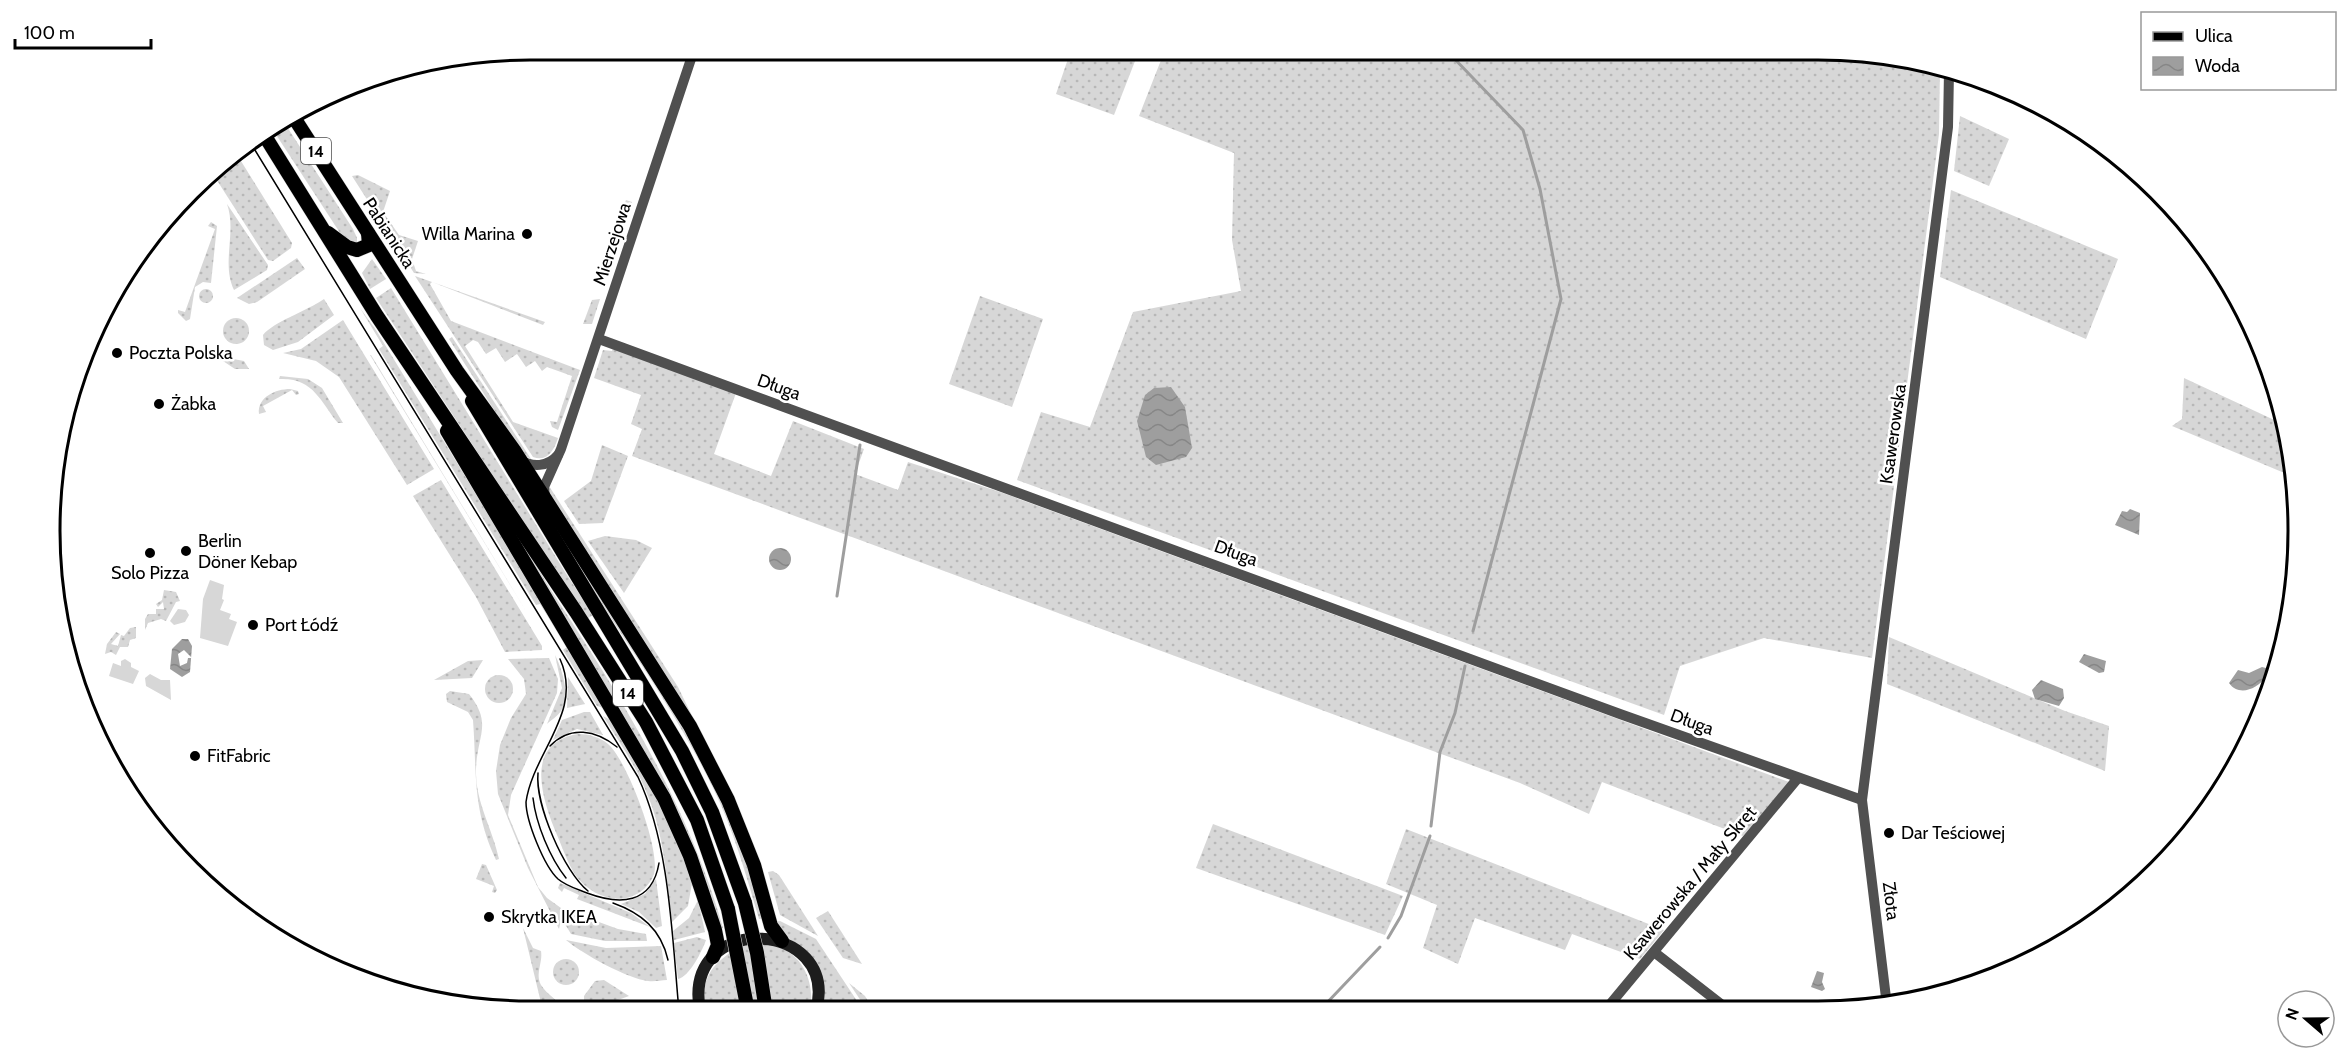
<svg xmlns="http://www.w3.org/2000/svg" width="2348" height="1061" font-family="Cabin,sans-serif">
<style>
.grass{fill:url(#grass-dots)}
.park{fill:#d7d7d7}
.water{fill:url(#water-waves)}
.pier{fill:#fff}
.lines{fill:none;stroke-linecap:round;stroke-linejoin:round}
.stream{stroke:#9e9e9e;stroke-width:3}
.primary-casing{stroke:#dbdbdb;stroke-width:15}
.tertiary{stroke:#505050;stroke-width:10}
.secondary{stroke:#1d1d1d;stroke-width:12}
.primary{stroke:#000;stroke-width:14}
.tram{stroke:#000;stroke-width:1.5}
.primary-bridge-casing{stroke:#dbdbdb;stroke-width:15;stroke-linecap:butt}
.primary-bridge{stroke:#000;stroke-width:14}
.poi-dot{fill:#000;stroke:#fff;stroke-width:2}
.labels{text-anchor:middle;stroke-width:5;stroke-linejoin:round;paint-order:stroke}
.shield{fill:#fff;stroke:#4c4c4c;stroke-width:1.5}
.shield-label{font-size:16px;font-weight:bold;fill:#000}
.street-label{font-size:18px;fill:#000;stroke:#fff}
.poi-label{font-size:18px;fill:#000;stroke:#fff;text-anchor:start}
.rim{fill:none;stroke:#000;stroke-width:3}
</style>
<defs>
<pattern id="grass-dots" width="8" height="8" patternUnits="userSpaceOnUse" patternTransform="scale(1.5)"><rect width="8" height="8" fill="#d7d7d7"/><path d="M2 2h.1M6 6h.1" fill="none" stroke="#b7b7b7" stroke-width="1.8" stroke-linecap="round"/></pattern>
<pattern id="water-waves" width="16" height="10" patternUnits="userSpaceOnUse" patternTransform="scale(1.5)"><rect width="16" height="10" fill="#9e9e9e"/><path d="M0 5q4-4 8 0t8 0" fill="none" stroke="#868686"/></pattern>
</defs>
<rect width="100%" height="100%" fill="#fff"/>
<!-- grass -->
<g class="grass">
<polygon points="1071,50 1118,50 1137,56 1114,115 1056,94"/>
<polygon points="1165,50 1818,50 1940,70 1939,134 1872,658 1764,638 1680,666 1664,715 1017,480 1041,412 1090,427 1133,312 1241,291 1232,240 1234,153 1139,116"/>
<polygon points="1960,116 2009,139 1989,186 1954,171"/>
<polygon points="282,119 353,229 357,238 357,247 344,239 271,127"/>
<polygon points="236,153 292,243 291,248 273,261 268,260 211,171"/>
<polygon points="358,175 390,191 383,212 399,235 418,241 412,259 416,271 426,274 414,273 352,176"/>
<polygon points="1951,190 2118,259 2086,339 1940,277"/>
<polygon points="626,200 632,202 626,222 619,220"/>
<path d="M227,204l41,61 -1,5 -33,20c-13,-27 3,-58 -7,-86z"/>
<polygon points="370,211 406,267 403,269"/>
<polygon points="211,222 217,226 211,283 203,282 195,287 190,319 186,321 178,313 178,310 185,312 215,229 208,226"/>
<polygon points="297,258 305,269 257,302 249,304 237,298"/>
<polygon points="372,259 386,279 370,289 362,273"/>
<path d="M415,276l130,46 -2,3 -111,-43 -2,2 21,37 129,49 -22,60 -6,-3 -2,-6 7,1 15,-46 -25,-9 -5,4 -7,-10 -9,6 -9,-13 -12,8 -9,-14 -10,6 -8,-12 -5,-2 -8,6 48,76 45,16c-4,12 -10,24 -25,19z"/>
<polygon points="391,288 565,572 593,615 587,619 376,298"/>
<circle cx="206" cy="296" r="7"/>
<polygon points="980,296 1043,319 1012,407 949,384"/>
<path d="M324,299l10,16 -36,27 -25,8 -9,-5 -1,-10c10,-13 44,-24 61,-36z"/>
<polygon points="600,299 592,324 583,324 592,300"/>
<polygon points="360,308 376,330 607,709 597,706 563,650 567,647 540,604 536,605 379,349 383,346"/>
<circle cx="236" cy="331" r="13"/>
<polygon points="343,320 434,469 407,485 339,377 316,361 283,353 301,349"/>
<polygon points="452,337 531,459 522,454 449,339"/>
<polygon points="613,348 736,393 714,454 771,476 793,421 864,449 855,474 898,490 908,462 1000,492 1789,782 1743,836 1602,782 1589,814 1520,783 632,456 642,429 631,424 641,395 594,378 603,350 612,351"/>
<polygon points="370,355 371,355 526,611"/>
<polygon points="228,358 244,361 249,369 235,369 223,361"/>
<path d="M280,376l28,3 14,9 21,35h-5c-18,-22 -25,-46 -59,-44z"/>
<polygon points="2184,378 2285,425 2294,477 2172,426 2182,419"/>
<path d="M290,389l8,2 1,3 -3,1 -4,-5 -29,16 3,6 -7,2c-2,-17 17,-25 31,-25z"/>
<polygon points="602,445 628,456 603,523 579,524 564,501 591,481"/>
<polygon points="441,480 542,646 542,650 505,652 476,597 413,496"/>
<polygon points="549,486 678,687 695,722 550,497"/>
<path d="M553,523l146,230 42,90 23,75 -5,1c-13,-44 -25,-88 -45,-129 -45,-94 -111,-176 -161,-267z"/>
<path d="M508,526c15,11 32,47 43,64 70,107 137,214 172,338l-5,1 -52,-140z"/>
<polygon points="605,536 636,540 652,548 624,593 588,541"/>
<polygon points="164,590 176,592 180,601 176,602 166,621 161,619 148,623 145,630 145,619 148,614 156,614 156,609 164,609 163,602 158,607 156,604 162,600"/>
<polygon points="136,627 136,638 130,640 128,647 120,647 116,655 111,652 105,654 107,644 116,632 120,634 111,644 118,646 121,635 124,636 130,628"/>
<polygon points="1889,637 2065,711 2109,726 2105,771 1887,684"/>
<path d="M555,655c7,14 16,41 6,56 -3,5 -10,9 -14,13l15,-36z"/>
<polygon points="549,658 558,679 557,693 511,795 508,815 538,887 547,898 561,908 562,916 559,929 528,868 498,794 496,771 500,745 511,718 526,694 524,679 508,659"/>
<polygon points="483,660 472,678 434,680 468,661"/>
<circle cx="499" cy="689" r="14"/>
<polygon points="568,677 585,704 567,708"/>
<path d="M450,691l19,3c24,30 8,41 7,75 -1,33 16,58 23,90l-3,1c-24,-52 -19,-85 -23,-140l-5,-8 -21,-10 -1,-8z"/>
<polygon points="584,712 590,712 603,735 577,729 553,740 562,720"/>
<path d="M603,716l9,5 40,65 30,67 10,30 -4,23 -16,16c-5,-41 -8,-87 -24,-126 -11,-29 -29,-54 -45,-80z"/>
<path d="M578,734c10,0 22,3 30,10 19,16 53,106 46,130 -2,6 -6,11 -10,15 -22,19 -52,8 -68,-13 -8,-12 -13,-27 -19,-41 -14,-34 -35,-92 21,-101z"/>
<polygon points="1213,824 1403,896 1385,935 1196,868"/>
<polygon points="1406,829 1664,930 1640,959 1572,934 1565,950 1475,918 1458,964 1423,948 1437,905 1386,884"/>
<polygon points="482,864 486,865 497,890 495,893 492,892 494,886 476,879"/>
<polygon points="773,871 779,875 818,936 780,915 768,872"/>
<polygon points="656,879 662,926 656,928 639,912 621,904 645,894"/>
<polygon points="560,883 631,913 650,927 577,899 579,895 564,888 562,892 558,888"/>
<polygon points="698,900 705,932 674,940 673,931 689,918"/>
<polygon points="566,910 618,929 646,934 647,941 605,941 571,934 565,924 567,919"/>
<polygon points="828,911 862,964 843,958 816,918"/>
<polygon points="780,921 816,939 863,1010 829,1009 825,1003 821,978 806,951 783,934 776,922"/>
<path d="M523,928l10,20 8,3c2,12 -6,22 0,34 7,11 17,13 21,26h-19z"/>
<path d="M697,937l9,3c-4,11 -16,36 -28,39l-4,-36z"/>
<path d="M566,940l40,8 55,-2 6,34c-6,0 -12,2 -19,1 -20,-2 -67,-28 -82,-41z"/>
<path d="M745,944c10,0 25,-1 34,3 26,10 36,38 31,64h-104c-8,-36 11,-52 39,-67z"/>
<circle cx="566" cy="972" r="13"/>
<polygon points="604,980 629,996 618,1000 607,1011 584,1011 584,996 595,981"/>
<polygon points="849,983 865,996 873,1010 867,1010"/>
<polygon points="634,1005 670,1007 671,1011 619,1011"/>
</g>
<!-- park -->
<g class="park">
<polygon points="210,580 224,585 222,599 224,600 220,610 231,614 229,619 237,622 228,646 200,638 203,599"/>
<polygon points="178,609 186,610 189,615 185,622 174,625 170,621"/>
<polygon points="125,659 131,663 131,667 139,671 133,684 109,676 113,663 121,666 121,661"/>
<polygon points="150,674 161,680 170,680 171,700 146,686 145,678"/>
</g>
<!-- water -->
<g class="water">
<polygon points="1171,387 1185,407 1192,448 1186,457 1156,465 1146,457 1137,421 1145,395 1154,388"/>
<polygon points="2130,509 2140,513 2139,535 2115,525 2122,511 2127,512"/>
<circle cx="780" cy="559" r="11"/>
<polygon points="182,639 188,639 192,646 190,672 182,677 170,669 172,649"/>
<polygon points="2084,654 2106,661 2104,672 2099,673 2079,662"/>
<path d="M2262,667l4,1v9c-9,12 -27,20 -37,6l9,-13 11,3z"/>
<polygon points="2041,680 2063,689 2064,698 2059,706 2035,699 2032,690"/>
<polygon points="1817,971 1824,973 1822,982 1825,989 1822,991 1811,987"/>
</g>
<!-- pier -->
<polygon class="pier" points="184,650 192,658 188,658 187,663 180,666 178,654"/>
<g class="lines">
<!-- stream -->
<g class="stream">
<polyline points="1446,50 1523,130 1540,189 1561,299 1473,631"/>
<polyline points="837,596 860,445"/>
<polyline points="1431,826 1440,752 1455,713 1465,666"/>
<polyline points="1388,938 1401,916 1430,836"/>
<polyline points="1321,1009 1380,947"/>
</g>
<defs>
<g id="primary">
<polyline points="291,113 457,371 514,450 690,726 728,800 754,865 771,926 782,941"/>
<polyline points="263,133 377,316 576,612 646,722 697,820 728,909"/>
<polyline points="328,233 347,247 357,250 369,245 368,233"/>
<polyline points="472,401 682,751 712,812 745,903"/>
<polyline points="447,431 664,798 690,856 715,930 718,945 713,957"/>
</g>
</defs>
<!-- primary casing -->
<use href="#primary" class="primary-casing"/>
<!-- tertiary -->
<g class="tertiary">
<polyline points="599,339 1620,714 1862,800"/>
<path d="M519,459c13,9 29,8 39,-4"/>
<polyline points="545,497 544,487 561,449 694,50"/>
<polyline points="1654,952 1726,1008"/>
<polyline points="1887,1006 1862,800 1948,127 1949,71"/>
<polyline points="1607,1008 1798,778"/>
</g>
<!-- secondary -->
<path class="secondary" d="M700,1011c-19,-101 141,-92 116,0"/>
<!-- primary -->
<use href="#primary" class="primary"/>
<!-- tram -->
<g class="tram">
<path d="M250,142l388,635c32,68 34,160 41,234"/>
<path d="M560,659c24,53 -27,93 -34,143 0,19 18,64 32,77 8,7 19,10 29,14 32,12 65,12 72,-30"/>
<path d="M550,746c20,-21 46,-16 67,1"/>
<path d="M538,773c-3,31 26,99 50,118"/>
<path d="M533,798c3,26 17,60 33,80"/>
<path d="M613,903c28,10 48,26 55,57"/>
</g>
<defs>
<g id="primary-bridge">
<polyline points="745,903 757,953 766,1011"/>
<polyline points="728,909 748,1011"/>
</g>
</defs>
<!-- primary-bridge casing -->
<use href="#primary-bridge" class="primary-bridge-casing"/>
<!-- primary-bridge -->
<use href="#primary-bridge" class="primary-bridge"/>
</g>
<!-- markers -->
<g class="poi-dot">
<circle cx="527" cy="234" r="6"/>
<circle cx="117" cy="353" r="6"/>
<circle cx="159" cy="404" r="6"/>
<circle cx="186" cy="551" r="6"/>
<circle cx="150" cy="553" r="6"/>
<circle cx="253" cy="625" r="6"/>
<circle cx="195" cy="756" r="6"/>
<circle cx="1889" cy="833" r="6"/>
<circle cx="489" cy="917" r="6"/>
</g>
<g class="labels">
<!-- shield labels -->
<g class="shield">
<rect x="301" y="138" width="30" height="26" rx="4.5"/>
<rect x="613" y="680" width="30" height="26" rx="4.5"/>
</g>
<g class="shield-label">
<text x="316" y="157">14</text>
<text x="628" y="699">14</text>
</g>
<!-- street labels -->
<g class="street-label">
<text transform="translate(389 233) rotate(57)" y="6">Pabianicka</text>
<text transform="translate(612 244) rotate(-72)" y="6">Mierzejowa</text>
<text transform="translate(779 387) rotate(20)" y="6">Długa</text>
<text transform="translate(1893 434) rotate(-82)" y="6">Ksawerowska</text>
<text transform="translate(1236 553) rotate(20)" y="6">Długa</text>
<text transform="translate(1692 722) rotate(20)" y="6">Długa</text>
<text transform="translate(1690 883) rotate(-50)" y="6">Ksawerowska / Mały Skręt</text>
<text transform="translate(1891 901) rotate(83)" y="6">Złota</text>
</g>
<!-- poi labels -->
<g class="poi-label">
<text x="515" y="240" text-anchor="end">Willa Marina</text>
<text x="129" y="359">Poczta Polska</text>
<text x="171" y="410">Żabka</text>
<text x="198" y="547">Berlin<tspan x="198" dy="21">Döner Kebap</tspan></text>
<text x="150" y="579" text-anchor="middle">Solo Pizza</text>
<text x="265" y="631">Port Łódź</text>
<text x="207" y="762">FitFabric</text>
<text x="1901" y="839">Dar Teściowej</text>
<text x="501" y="923">Skrytka IKEA</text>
</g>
</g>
<!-- crop -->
<path d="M0 0H2348V1061H0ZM530 60H1818A470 470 0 0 1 2288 530V531A470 470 0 0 1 1818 1001H530A470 470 0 0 1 60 531V530A470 470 0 0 1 530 60Z" fill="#fff" fill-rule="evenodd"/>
<path class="rim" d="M530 60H1818A470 470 0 0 1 2288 530V531A470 470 0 0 1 1818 1001H530A470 470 0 0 1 60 531V530A470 470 0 0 1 530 60Z"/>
<!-- legend -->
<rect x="2141" y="12" width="195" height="78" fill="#ffffff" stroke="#999999" stroke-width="1.5"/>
<rect x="2153" y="32" width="30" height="9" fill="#000000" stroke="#999999" stroke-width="1.5"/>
<text x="2195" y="42" font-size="18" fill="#000000">Ulica</text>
<rect x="2153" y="57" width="30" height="18" fill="url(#water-waves)" stroke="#999999" stroke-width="1.5"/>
<text x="2195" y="72" font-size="18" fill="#000000">Woda</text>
<!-- north arrow -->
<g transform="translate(2306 1019) rotate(290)"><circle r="28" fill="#ffffff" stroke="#999999" stroke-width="1.5"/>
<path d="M0-4.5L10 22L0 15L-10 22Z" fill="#000000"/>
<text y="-9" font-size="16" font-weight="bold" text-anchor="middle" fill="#000000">N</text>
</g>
<!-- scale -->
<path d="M15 39v9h136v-9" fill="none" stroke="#000000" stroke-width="3"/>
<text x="24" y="39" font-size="18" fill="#000000" stroke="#ffffff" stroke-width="4.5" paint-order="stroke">100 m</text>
</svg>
